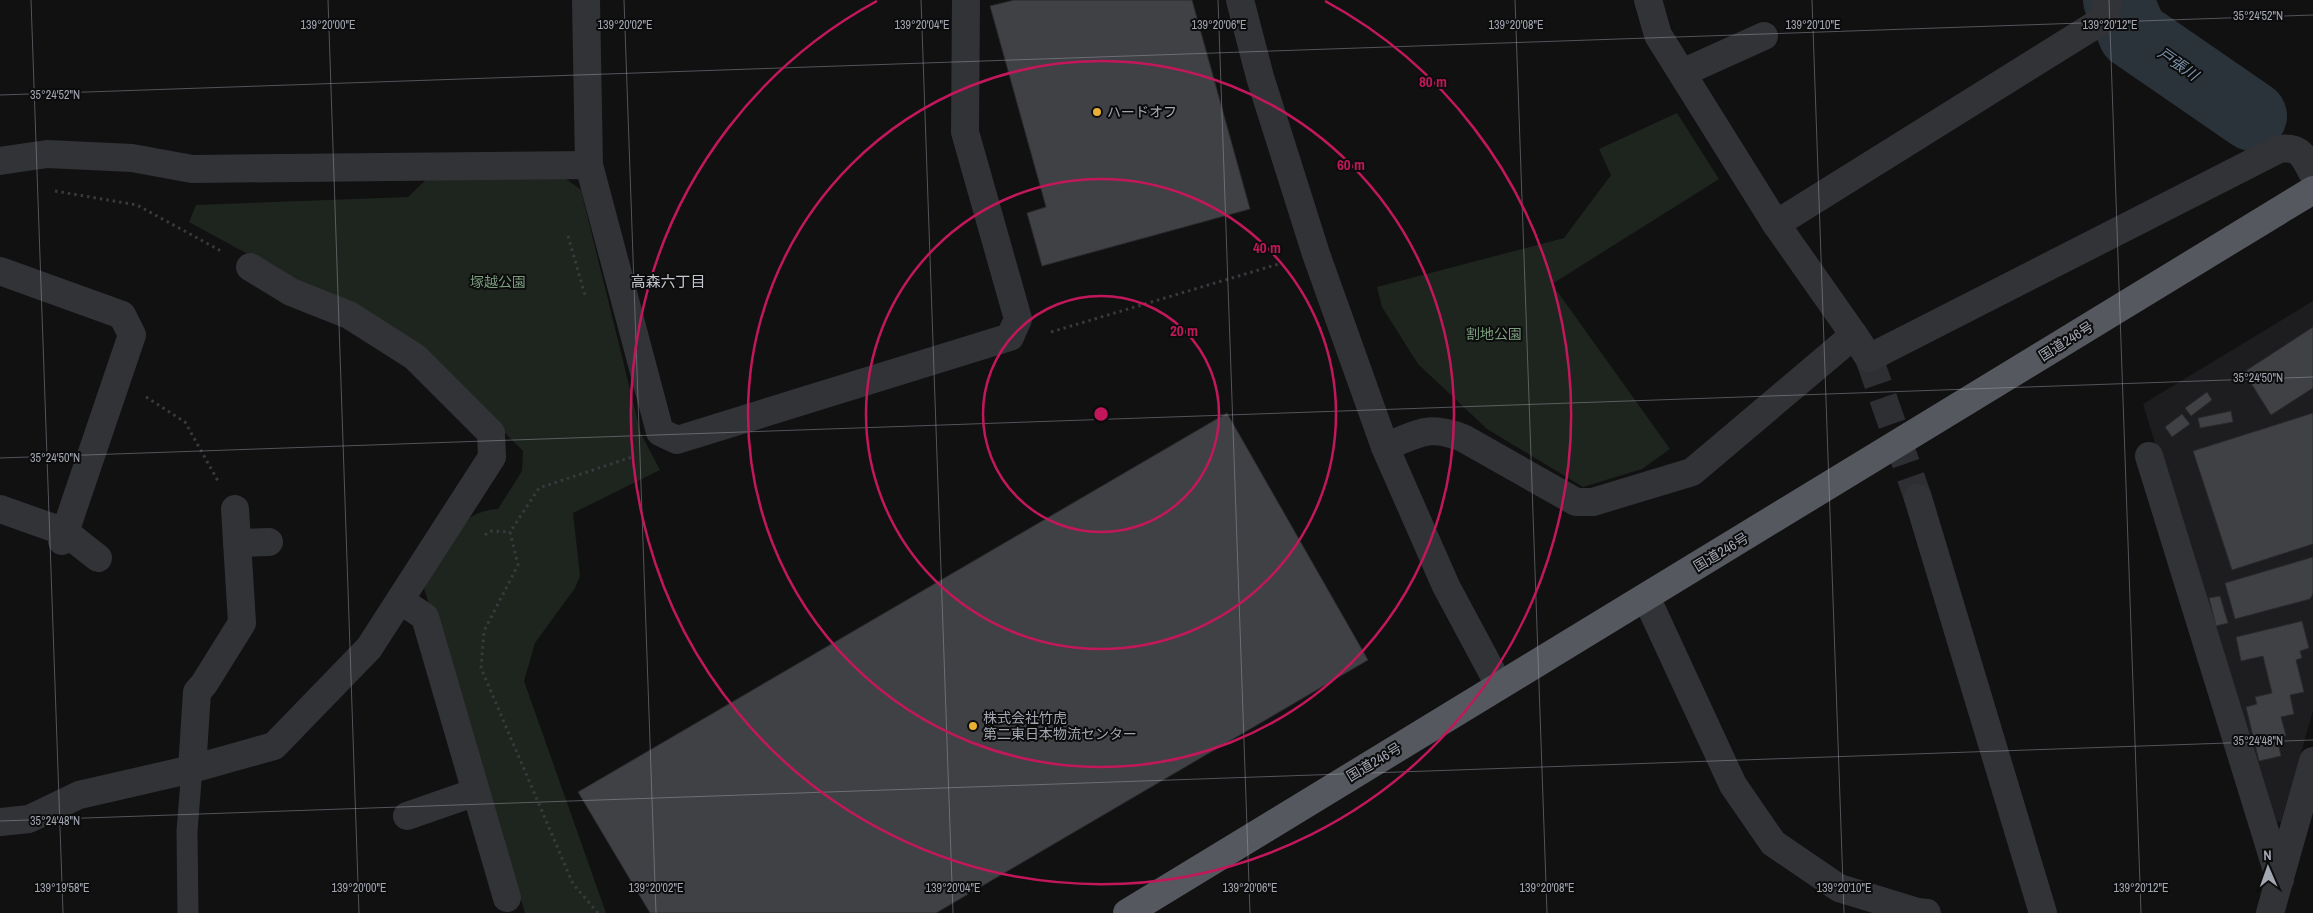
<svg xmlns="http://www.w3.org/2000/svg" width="2313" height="913" font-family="'Archivo Narrow','Noto Sans JP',sans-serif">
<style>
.built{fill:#1d1d1f}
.green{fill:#1e251f}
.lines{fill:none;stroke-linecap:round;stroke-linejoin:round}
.river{stroke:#2b333a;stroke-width:70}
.building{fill:#404145;stroke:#2b2b2e}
.minor-tunnel{stroke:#2e2f32;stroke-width:28;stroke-dasharray:28 14;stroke-linecap:butt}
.path{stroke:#383a3e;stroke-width:3;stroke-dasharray:2.5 4;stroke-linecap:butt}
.service{stroke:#323337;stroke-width:21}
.minor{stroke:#323337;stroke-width:28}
.tertiary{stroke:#323337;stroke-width:28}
.trunk{stroke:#56585f;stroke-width:28}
.ticks{fill:none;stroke:#a3a7b2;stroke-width:1;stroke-opacity:0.45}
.ring{fill:none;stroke:#c2185b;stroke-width:2.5}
.poi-dot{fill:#e8b134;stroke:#0c0c0d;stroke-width:2}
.labels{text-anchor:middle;stroke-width:4;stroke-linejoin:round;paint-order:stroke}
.poi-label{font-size:14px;fill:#a3a7b2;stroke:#0c0c0d;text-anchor:start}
.park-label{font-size:14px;fill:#7b9d7e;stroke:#0c0c0d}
.street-label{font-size:14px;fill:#a3a7b2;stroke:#0c0c0d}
.water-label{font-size:15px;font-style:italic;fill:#7b94ac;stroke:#0c0c0d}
.neighbourhood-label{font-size:15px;fill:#c4c6cf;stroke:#0c0c0d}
.ticks-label{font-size:12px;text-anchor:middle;fill:#a3a7b2;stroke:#0c0c0d;stroke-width:4;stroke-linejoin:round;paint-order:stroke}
.centre{fill:#c2185b;stroke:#0c0c0d;stroke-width:2.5}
.ring-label{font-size:15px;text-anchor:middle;font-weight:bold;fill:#c2185b;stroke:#0c0c0d;stroke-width:4;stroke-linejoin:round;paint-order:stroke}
</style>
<rect width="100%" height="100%" fill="#111112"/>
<!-- built -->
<polygon class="built" points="2313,301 2313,711 2281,822 2270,821 2143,404"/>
<!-- green -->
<g class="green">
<polygon points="1677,113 1719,179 1552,284 1670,449 1642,469 1583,487 1487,429 1418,364 1382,307 1377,287 1564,238 1611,175 1599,149"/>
<path d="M429,177l136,1 16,12 60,244 19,36 -87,43 7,63 -5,12 -40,55 -11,38 82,232h-81l-102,-328c19,-32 32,-74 75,-76l24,-38 1,-20 -55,-55 -167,-113 -112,-61 7,-17 212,-8z"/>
</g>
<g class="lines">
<!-- river -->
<polyline class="river" points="2118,0 2133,34 2252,116"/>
</g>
<!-- building -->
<g class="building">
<polygon points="1014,0 1192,0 1250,209 1042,266 1027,213 1046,207 990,6"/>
<polygon points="2313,327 2313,388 2271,415 2244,372"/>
<polygon points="2207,392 2212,400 2191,416 2185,408"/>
<polygon points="2231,411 2233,422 2200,428 2198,418"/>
<polygon points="1227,413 1368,660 936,913 650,913 578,792"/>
<polygon points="2313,413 2313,544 2232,570 2193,451"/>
<polygon points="2182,414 2190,424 2172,437 2165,427"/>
<polygon points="2313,557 2313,594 2310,599 2235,619 2225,583"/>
<polygon points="2220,596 2228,623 2216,626 2209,598"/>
<polygon points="2302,621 2309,648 2300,651 2302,658 2296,660 2304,692 2290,695 2294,714 2281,717 2286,736 2277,738 2281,756 2259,761 2246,707 2257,704 2255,697 2272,693 2263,656 2241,661 2236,637"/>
</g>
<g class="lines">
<!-- minor-tunnel -->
<polyline class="minor-tunnel" points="1869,358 1918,498"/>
<!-- path -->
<g class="path">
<polyline points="55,191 137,205 221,251"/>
<polyline points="568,236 585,295"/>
<polyline points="1051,332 1282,263"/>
<polyline points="146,397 185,422 218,481"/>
<polyline points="485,535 490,531 510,532"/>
<polyline points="598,913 573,884 481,668 484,631 518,565 510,532 539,488 635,456"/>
</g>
<!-- service -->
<polyline class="service" points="188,913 187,831 192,769"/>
<!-- minor -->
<g class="minor">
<polyline points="586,0 589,165 660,432 677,440 1010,337 1018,319 965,132 966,0"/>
<polyline points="1682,73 1764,36"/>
<polyline points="0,161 47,154 132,158 192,169 589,165"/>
<polyline points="1776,224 2103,20 2108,5 2106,0"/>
<polyline points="0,271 122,315 132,335 62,541"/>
<path d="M1854,335l15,23 410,-209c22,-3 24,7 34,25"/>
<path d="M1385,447c33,-13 42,-23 78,-9l113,64h17l99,-30 162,-137 -78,-111 -118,-189 -10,-35"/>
<polyline points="2149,456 2280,880"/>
<polyline points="1918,498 2043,913"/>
<polyline points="0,509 65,532 98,558"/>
<polyline points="237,543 269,542"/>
<polyline points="1646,597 1733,785 1773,843 1839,888 1917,912 1927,913"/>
<polyline points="400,600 425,617 507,898"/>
<polyline points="192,769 197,692 204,684 242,623 235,509"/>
<polyline points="407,816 476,792"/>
<polyline points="0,822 29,819 79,795 192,769 274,746 369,648 492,457 491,433 415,357 349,315 291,292 250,267"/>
</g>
<!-- tertiary -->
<g class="tertiary">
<polyline points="1240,0 1260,77 1316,254 1385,447 1446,586 1499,685"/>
<polyline points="2270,913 2313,761"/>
</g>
<!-- trunk -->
<polyline class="trunk" points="1127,913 2313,190"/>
</g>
<!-- ticks -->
<path class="ticks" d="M31,0l32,913M328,0l31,913M624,0l32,913M921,0l32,913M1218,0l32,913M1515,0l32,913M1812,0l32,913M2109,0l32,913M0,95l2313,-80M0,458l2313,-81M0,821l2313,-81"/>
<!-- distance rings -->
<g class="ring">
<circle cx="1101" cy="414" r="118"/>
<circle cx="1101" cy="414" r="235"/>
<circle cx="1101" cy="414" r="353"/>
<path d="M1325 1A470 470 0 1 1 877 1"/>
</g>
<!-- markers -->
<g class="poi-dot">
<circle cx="1097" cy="112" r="5"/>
<circle cx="973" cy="726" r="5"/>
</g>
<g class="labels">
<!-- poi labels -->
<g class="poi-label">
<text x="1107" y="117">ハードオフ</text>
<text x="983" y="723">株式会社竹虎<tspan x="983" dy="16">第二東日本物流センター</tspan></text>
</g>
<!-- park labels -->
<g class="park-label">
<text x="498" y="287">塚越公園</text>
<text x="1494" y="339">割地公園</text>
</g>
<!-- street labels -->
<g class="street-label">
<text transform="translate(2066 341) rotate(-32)" y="5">国道246号</text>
<text transform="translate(1721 552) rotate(-31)" y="5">国道246号</text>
<text transform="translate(1374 762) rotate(-31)" y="5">国道246号</text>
</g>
<!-- water labels -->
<g class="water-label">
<text transform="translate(2178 64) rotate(35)" y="5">戸張川</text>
</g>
<!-- neighbourhood labels -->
<g class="neighbourhood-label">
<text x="668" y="287">高森六丁目</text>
</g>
</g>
<g class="ticks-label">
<text x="2258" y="20">35°24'52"N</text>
<text x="328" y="29">139°20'00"E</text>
<text x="625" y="29">139°20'02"E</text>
<text x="922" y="29">139°20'04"E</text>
<text x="1219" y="29">139°20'06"E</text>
<text x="1516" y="29">139°20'08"E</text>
<text x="1813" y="29">139°20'10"E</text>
<text x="2110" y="29">139°20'12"E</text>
<text x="55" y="99">35°24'52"N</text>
<text x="2258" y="382">35°24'50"N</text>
<text x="55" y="462">35°24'50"N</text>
<text x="2258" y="745">35°24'48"N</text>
<text x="55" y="825">35°24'48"N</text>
<text x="62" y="892">139°19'58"E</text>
<text x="359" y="892">139°20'00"E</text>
<text x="656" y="892">139°20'02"E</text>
<text x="953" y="892">139°20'04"E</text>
<text x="1250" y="892">139°20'06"E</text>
<text x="1547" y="892">139°20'08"E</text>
<text x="1844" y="892">139°20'10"E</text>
<text x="2141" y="892">139°20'12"E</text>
</g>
<circle cx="1101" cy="414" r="8" class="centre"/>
<g class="ring-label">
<text x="1433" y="87">80 m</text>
<text x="1351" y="170">60 m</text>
<text x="1267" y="253">40 m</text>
<text x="1184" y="336">20 m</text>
</g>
<!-- north arrow -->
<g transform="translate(2268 868) rotate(358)" stroke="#0c0c0d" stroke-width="4" paint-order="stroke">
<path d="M0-4L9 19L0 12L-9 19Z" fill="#a3a7b2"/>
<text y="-8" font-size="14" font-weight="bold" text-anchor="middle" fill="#a3a7b2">N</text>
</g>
</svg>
